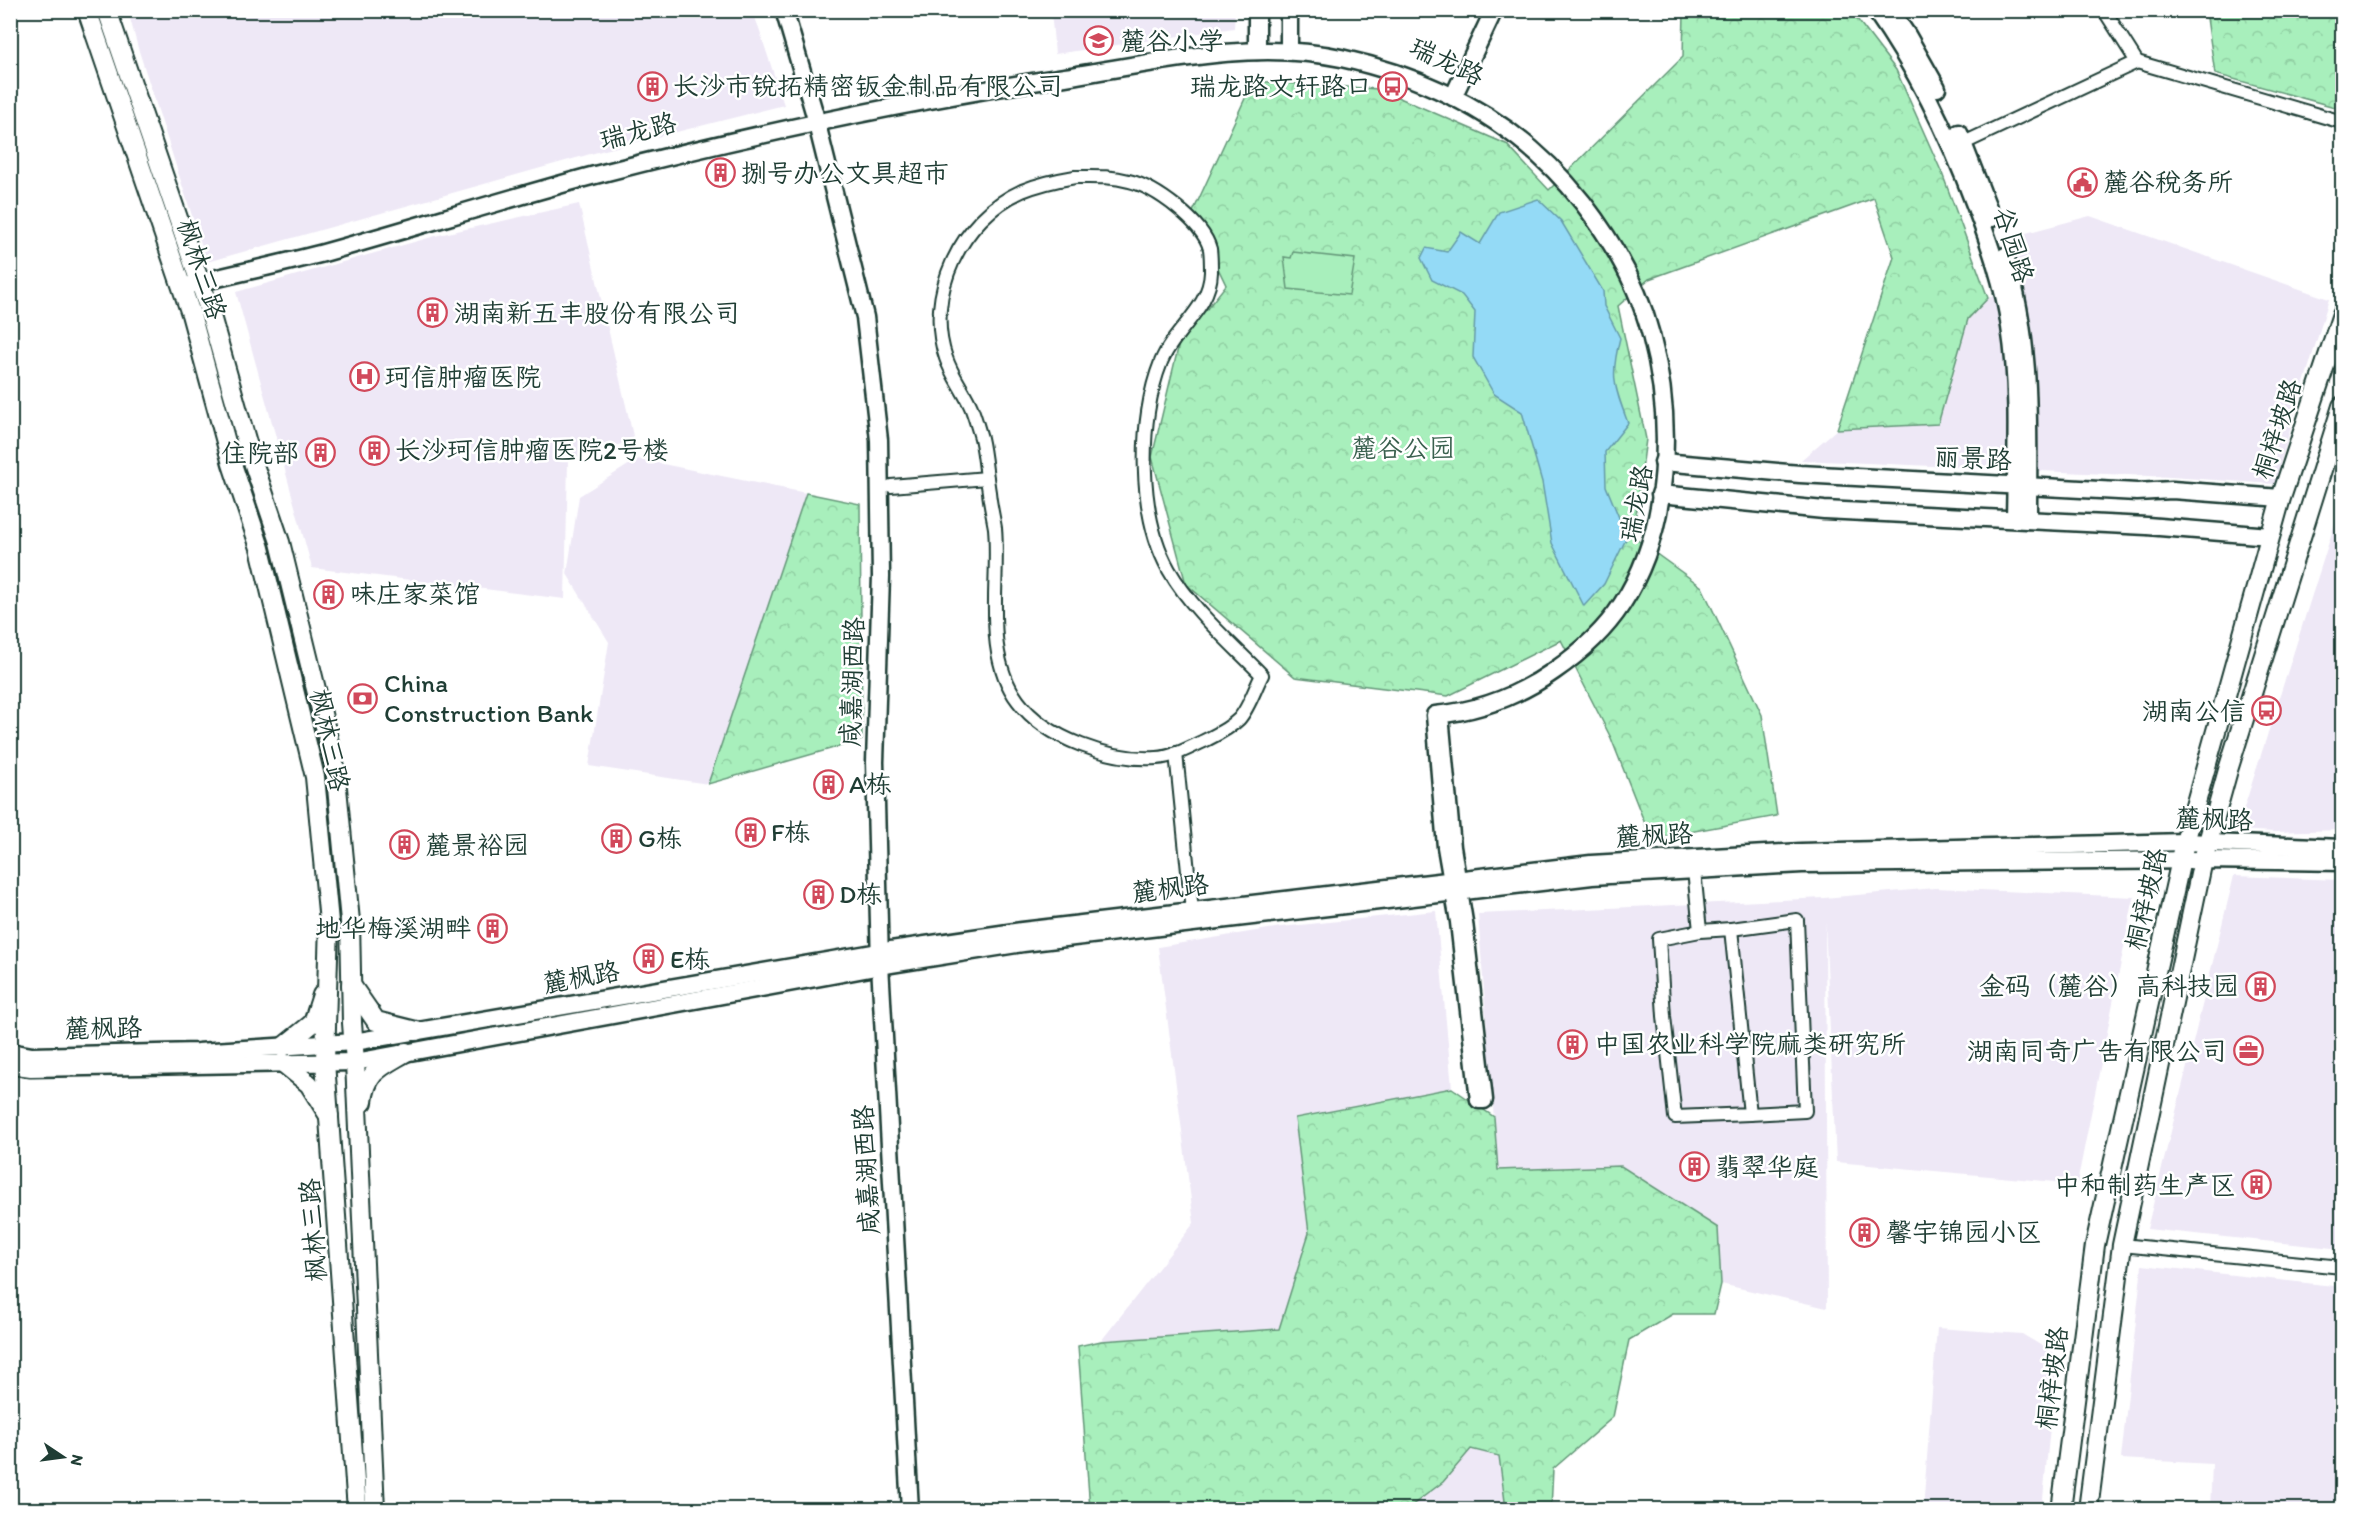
<svg xmlns="http://www.w3.org/2000/svg" width="2353" height="1520" font-family="Itim,'LXGW WenKai TC',sans-serif">
<style>
.built{fill:#eee8f6}
.forest{fill:url(#forest-crowns);stroke:#649678;stroke-width:1.5}
.pitch{fill:#a8efbc;stroke:#649678;stroke-width:1.5}
.water{fill:#94daf6;stroke:#659ba8;stroke-width:1.5}
.lines{fill:none;stroke-linecap:round;stroke-linejoin:round}
.street-casing{stroke:#1f3d34;stroke-width:16}
.secondary-casing{stroke:#1f3d34;stroke-width:21}
.primary-casing{stroke:#1f3d34;stroke-width:22}
.street{stroke:#fff;stroke-width:12}
.secondary{stroke:#fff;stroke-width:16}
.primary{stroke:#fff;stroke-width:18}
.labels{text-anchor:middle;stroke-width:5;stroke-linejoin:round;paint-order:stroke}
.poi-label{font-size:26px;fill:#1f3d34;stroke:#fff;text-anchor:start}
.street-label{font-size:26px;fill:#1f3d34;stroke:#fff}
.park-label{font-size:26px;fill:#3a614f;stroke:#fff}
</style>
<defs>
<pattern id="forest-crowns" width="20" height="18" patternUnits="userSpaceOnUse" patternTransform="scale(1.5)"><rect width="20" height="18" fill="#a8efbc"/><path d="M2 6a3 3 0 1 1 6 0M12 15a3 3 0 1 1 6 0" fill="none" stroke="#90cea2"/></pattern>
</defs>
<rect width="100%" height="100%" fill="#fff"/>
<filter id="ink" filterUnits="userSpaceOnUse"><feTurbulence type="fractalNoise" baseFrequency=".0167" numOctaves="2"/><feDisplacementMap in="SourceGraphic" scale="12" xChannelSelector="R" yChannelSelector="G"/><feConvolveMatrix kernelMatrix="1 2 1 2 8 2 1 2 1" color-interpolation-filters="sRGB"/></filter>
<g filter="url(#ink)">
<!-- built -->
<g class="built">
<polygon points="128,11 753,11 784,105 601,151 207,262 138,48"/>
<polygon points="1051,11 1235,11 1234,28 1055,54"/>
<polygon points="579,204 634,440 568,461 565,599 312,568 236,292 439,235"/>
<polygon points="2090,216 2329,299 2274,484 2171,477 1801,460 1837,429 1938,424 1968,319 1988,298 2022,286 2011,237"/>
<polygon points="638,459 806,493 708,784 589,766 609,642 567,574 579,496"/>
<polygon points="2342,501 2342,830 2274,832 2237,830"/>
<polygon points="2234,876 2342,880 2342,1249 2147,1229"/>
<polygon points="1935,888 2134,897 2077,1184 1836,1162 1825,921 1827,1308 1721,1284 1718,1228 1621,1166 1498,1171 1478,914 1824,898"/>
<polygon points="1436,911 1452,1088 1295,1118 1309,1233 1279,1329 1101,1341 1194,1223 1158,947 1281,927"/>
<polygon points="2142,1265 2342,1287 2342,1509 2210,1509 2212,1464 2121,1459"/>
<polygon points="1937,1328 2022,1334 2057,1355 2042,1509 1923,1509"/>
<polygon points="1471,1449 1499,1456 1506,1509 1407,1510 1443,1482"/>
</g>
<!-- forest -->
<g class="forest">
<polygon points="1684,11 1851,11 1896,70 1942,173 1988,298 1968,319 1938,424 1837,429 1894,257 1874,198 1649,279 1618,306 1646,439 1633,537 1702,587 1762,715 1777,816 1651,839 1611,738 1561,640 1448,696 1295,677 1186,584 1152,457 1179,344 1226,285 1192,214 1253,81 1379,89 1506,144 1549,190 1683,57"/>
<polygon points="2206,11 2342,11 2342,109 2215,74"/>
<polygon points="806,493 860,504 862,740 708,784"/>
<polygon points="1452,1088 1494,1117 1498,1170 1621,1166 1718,1228 1721,1284 1714,1314 1673,1314 1629,1340 1613,1417 1553,1469 1551,1509 1506,1509 1499,1456 1471,1449 1443,1482 1407,1509 1090,1509 1078,1346 1101,1341 1279,1329 1309,1233 1295,1118"/>
</g>
<!-- pitch -->
<polygon class="pitch" points="1293,252 1355,259 1349,295 1288,289 1284,257 1291,258"/>
<!-- water -->
<path class="water" d="M1538,199l23,22 42,70 1,15 16,32c-10,39 -6,48 8,85l-23,29 1,34 21,51 -23,47 -20,22 -32,-63 -10,-61 -20,-70 -28,-18 -21,-37 2,-45 -13,-17 -30,-15 -11,-22 5,-10 21,4 14,-20 19,12 19,-32z"/>
<g class="lines">
<defs>
<g id="street">
<polyline points="2104,10 2137,62 2342,122"/>
<polyline points="1964,143 2137,62"/>
<path d="M1075,177c18,0 36,-1 54,4 26,6 74,41 81,68 1,7 1,16 1,23 -1,37 -37,57 -50,90 -23,57 -23,153 8,208 23,40 61,72 93,105 -7,13 -13,33 -23,44 -8,8 -21,15 -31,20 -15,7 -34,18 -51,19 -46,3 -111,-19 -139,-57 -36,-48 -18,-117 -23,-173 -2,-12 -5,-24 -6,-36 -3,-18 -4,-37 -8,-54 -3,-10 -6,-21 -10,-31 -7,-16 -19,-31 -25,-49 -22,-63 15,-140 76,-167 17,-7 35,-11 53,-14z"/>
<polyline points="891,486 987,478"/>
<polyline points="1176,753 1192,911"/>
<polyline points="1694,870 1700,931 1659,939 1664,1016 1675,1117 1750,1114 1731,929 1700,931"/>
<polyline points="1731,929 1797,920 1805,1111 1750,1114"/>
<polyline points="2122,1245 2342,1267"/>
</g>
<g id="secondary">
<polyline points="784,10 814,112 865,317 879,440 881,576 875,762 880,964 910,1510"/>
<path d="M1875,10c43,61 74,125 100,195 15,40 29,80 35,122 10,63 6,129 5,192"/>
<polyline points="1890,10 1907,35 1937,88"/>
<polyline points="1257,51 1257,10"/>
<polyline points="1289,51 1289,10"/>
<polyline points="1453,97 1494,10"/>
<polyline points="1959,133 1992,218"/>
<path d="M2005,256c28,85 23,176 23,264"/>
<path d="M182,287c48,-13 97,-22 145,-35 90,-25 178,-53 268,-77 155,-40 312,-74 470,-98 90,-14 185,-38 276,-19 96,21 181,67 242,145 30,39 56,85 68,132 23,85 20,194 -29,269 -18,28 -42,49 -68,67 -37,26 -75,40 -119,44l11,132 13,75 20,178h5l-20,-178 -12,-75 -12,-132"/>
<polyline points="1663,462 1800,474 2137,492 2172,490 2281,498"/>
<polyline points="1660,494 1824,510 2147,526 2270,536"/>
<polyline points="10,1052 32,1056 198,1052 354,1042 891,950 1022,931 1591,864 1801,852 2185,842 2342,848"/>
<polyline points="10,1065 31,1068 355,1062 892,964 1023,943 1592,876 1802,864 2203,860 2342,862"/>
</g>
<g id="primary">
<polyline points="87,10 191,314 232,464 260,548 315,777 329,922 325,1062 357,1510"/>
<polyline points="107,10 209,309 249,450 280,542 335,767 350,921 352,1023 355,1062 375,1510"/>
<polyline points="351,985 376,1021 416,1031"/>
<polyline points="283,1047 313,1023 322,995"/>
<polyline points="283,1063 309,1084 329,1116"/>
<path d="M363,1102c3,-31 18,-35 43,-50"/>
<polyline points="2061,1510 2095,1245 2185,842 2281,498 2342,314"/>
<polyline points="2088,1510 2122,1245 2203,860 2228,770 2342,406"/>
</g>
</defs>
<!-- street casing -->
<use href="#street" class="street-casing"/>
<!-- secondary casing -->
<use href="#secondary" class="secondary-casing"/>
<!-- primary casing -->
<use href="#primary" class="primary-casing"/>
<!-- street -->
<use href="#street" class="street"/>
<!-- secondary -->
<use href="#secondary" class="secondary"/>
<!-- primary -->
<use href="#primary" class="primary"/>
</g>
</g>
<!-- icons -->
<defs>
<symbol id="school-ring" viewBox="-11 -11 22 22"><circle r="9.5" fill="#fff" stroke="#d1495b" stroke-width="1.5"/><path d="M0-5L7-2L0 1L-7-2ZM-4 1L0 2.5L4 1V4Q0 6-4 4Z" fill="#d1495b"/></symbol>
<symbol id="building-ring" viewBox="-11 -11 22 22"><circle r="9.5" fill="#fff" stroke="#d1495b" stroke-width="1.5"/><path d="M-4-6H4V6H1V3H-1V6H-4ZM-2.5-4.3h1.7v1.8h-1.7ZM.8-4.3h1.7v1.8H.8ZM-2.5-1h1.7V.8h-1.7ZM.8-1h1.7V.8H.8Z" fill="#d1495b"/></symbol>
<symbol id="bus-ring" viewBox="-11 -11 22 22"><circle r="9.5" fill="#fff" stroke="#d1495b" stroke-width="1.5"/><path d="M-5-6H5V4H4V6H2V4H-2V6H-4V4H-5ZM-3.5-4V0h7V-4ZM-3.5 1.2v1.5H-2V1.2ZM2 1.2v1.5H3.5V1.2Z" fill="#d1495b"/></symbol>
<symbol id="civic-ring" viewBox="-11 -11 22 22"><circle r="9.5" fill="#fff" stroke="#d1495b" stroke-width="1.5"/><path d="M-.6-6.5H3V-4.5H.6V-3L4-1V1h2V6H-6V1h2V-1L-.6-3ZM-1.2 2.5V6h2.4V2.5Z" fill="#d1495b"/></symbol>
<symbol id="hospital-ring" viewBox="-11 -11 22 22"><circle r="9.5" fill="#fff" stroke="#d1495b" stroke-width="1.5"/><path d="M-5-5h3v3.5h4V-5h3V5h-3V1.5h-4V5h-3Z" fill="#d1495b"/></symbol>
<symbol id="bank-ring" viewBox="-11 -11 22 22"><circle r="9.5" fill="#fff" stroke="#d1495b" stroke-width="1.5"/><path d="M-6-4H6V4H-6ZM0-2.3a2.3 2.3 0 1 0 0 4.6a2.3 2.3 0 1 0 0-4.6Z" fill="#d1495b"/></symbol>
<symbol id="office-ring" viewBox="-11 -11 22 22"><circle r="9.5" fill="#fff" stroke="#d1495b" stroke-width="1.5"/><path d="M-6-3h4V-5.5h4V-3h4V5H-6ZM-1-4.5V-3h2v-1.5ZM-6 0V1H6V0Z" fill="#d1495b"/></symbol>
</defs>
<g fill-rule="evenodd">
<use href="#school-ring" x="1082" y="24" width="33" height="33"/>
<use href="#building-ring" x="636" y="70" width="33" height="33"/>
<use href="#bus-ring" x="1376" y="70" width="33" height="33"/>
<use href="#building-ring" x="704" y="156" width="33" height="33"/>
<use href="#civic-ring" x="2066" y="166" width="33" height="33"/>
<use href="#building-ring" x="416" y="296" width="33" height="33"/>
<use href="#hospital-ring" x="348" y="360" width="33" height="33"/>
<use href="#building-ring" x="358" y="434" width="33" height="33"/>
<use href="#building-ring" x="304" y="436" width="33" height="33"/>
<use href="#building-ring" x="312" y="578" width="33" height="33"/>
<use href="#bank-ring" x="346" y="682" width="33" height="33"/>
<use href="#bus-ring" x="2250" y="694" width="33" height="33"/>
<use href="#building-ring" x="812" y="768" width="33" height="33"/>
<use href="#building-ring" x="734" y="816" width="33" height="33"/>
<use href="#building-ring" x="600" y="822" width="33" height="33"/>
<use href="#building-ring" x="388" y="828" width="33" height="33"/>
<use href="#building-ring" x="802" y="878" width="33" height="33"/>
<use href="#building-ring" x="476" y="912" width="33" height="33"/>
<use href="#building-ring" x="632" y="942" width="33" height="33"/>
<use href="#building-ring" x="2244" y="970" width="33" height="33"/>
<use href="#building-ring" x="1556" y="1028" width="33" height="33"/>
<use href="#office-ring" x="2232" y="1034" width="33" height="33"/>
<use href="#building-ring" x="1678" y="1150" width="33" height="33"/>
<use href="#building-ring" x="2240" y="1168" width="33" height="33"/>
<use href="#building-ring" x="1848" y="1216" width="33" height="33"/>
</g>
<g class="labels">
<!-- poi labels -->
<g class="poi-label">
<text x="1120" y="50">麓谷小学</text>
<text x="673" y="95">长沙市锐拓精密钣金制品有限公司</text>
<text x="1372" y="95" text-anchor="end">瑞龙路文轩路口</text>
<text x="741" y="182">捌号办公文具超市</text>
<text x="2103" y="191">麓谷税务所</text>
<text x="454" y="322">湖南新五丰股份有限公司</text>
<text x="385" y="386">珂信肿瘤医院</text>
<text x="395" y="459">长沙珂信肿瘤医院2号楼</text>
<text x="299" y="462" text-anchor="end">住院部</text>
<text x="350" y="603">味庄家菜馆</text>
<text x="384" y="692">China<tspan x="384" dy="30">Construction Bank</tspan></text>
<text x="2246" y="720" text-anchor="end">湖南公信</text>
<text x="849" y="793">A栋</text>
<text x="771" y="841">F栋</text>
<text x="638" y="847">G栋</text>
<text x="425" y="854">麓景裕园</text>
<text x="839" y="903">D栋</text>
<text x="471" y="937" text-anchor="end">地华梅溪湖畔</text>
<text x="670" y="968">E栋</text>
<text x="2239" y="995" text-anchor="end">金码（麓谷）高科技园</text>
<text x="1594" y="1053">中国农业科学院麻类研究所</text>
<text x="2227" y="1060" text-anchor="end">湖南同奇广告有限公司</text>
<text x="1715" y="1176">翡翠华庭</text>
<text x="2236" y="1194" text-anchor="end">中和制药生产区</text>
<text x="1886" y="1241">馨宇锦园小区</text>
</g>
<!-- street labels -->
<g class="street-label">
<text transform="translate(1447 61) rotate(25)" y="9">瑞龙路</text>
<text transform="translate(638 131) rotate(-14)" y="9">瑞龙路</text>
<text transform="translate(2014 245) rotate(73)" y="9">谷园路</text>
<text transform="translate(202 269) rotate(72)" y="9">枫林三路</text>
<text transform="translate(2277 429) rotate(-72)" y="9">桐梓坡路</text>
<text transform="translate(1973 458) rotate(3)" y="9">丽景路</text>
<text transform="translate(1636 503) rotate(-79)" y="9">瑞龙路</text>
<text transform="translate(852 682) rotate(-88)" y="9">咸嘉湖西路</text>
<text transform="translate(330 740) rotate(78)" y="9">枫林三路</text>
<text transform="translate(2214 819) rotate(2)" y="9">麓枫路</text>
<text transform="translate(1654 835) rotate(-3)" y="9">麓枫路</text>
<text transform="translate(1170 888) rotate(-7)" y="9">麓枫路</text>
<text transform="translate(2146 899) rotate(-77)" y="9">桐梓坡路</text>
<text transform="translate(581 977) rotate(-10)" y="9">麓枫路</text>
<text transform="translate(103 1028) rotate(-1)" y="9">麓枫路</text>
<text transform="translate(866 1170) rotate(-93)" y="9">咸嘉湖西路</text>
<text transform="translate(313 1230) rotate(-94)" y="9">枫林三路</text>
<text transform="translate(2052 1378) rotate(-83)" y="9">桐梓坡路</text>
</g>
<!-- park labels -->
<g class="park-label">
<text x="1403" y="457">麓谷公园</text>
</g>
</g>
<!-- margin -->
<rect width="2353" height="1520" fill="none" stroke="#fff" stroke-width="36"/>
<rect x="18" y="18" width="2317" height="1484" fill="none" stroke="#1f3d34" stroke-width="2" filter="url(#ink)"/>
<!-- north arrow -->
<g transform="translate(63 1457) rotate(103)" stroke="#ffffff" stroke-width="4.5" paint-order="stroke">
<path d="M0-4.5L10 22L0 15L-10 22Z" fill="#1f3d34"/>
<text y="-9" font-size="16" font-weight="bold" text-anchor="middle" fill="#1f3d34">N</text>
</g>
</svg>
